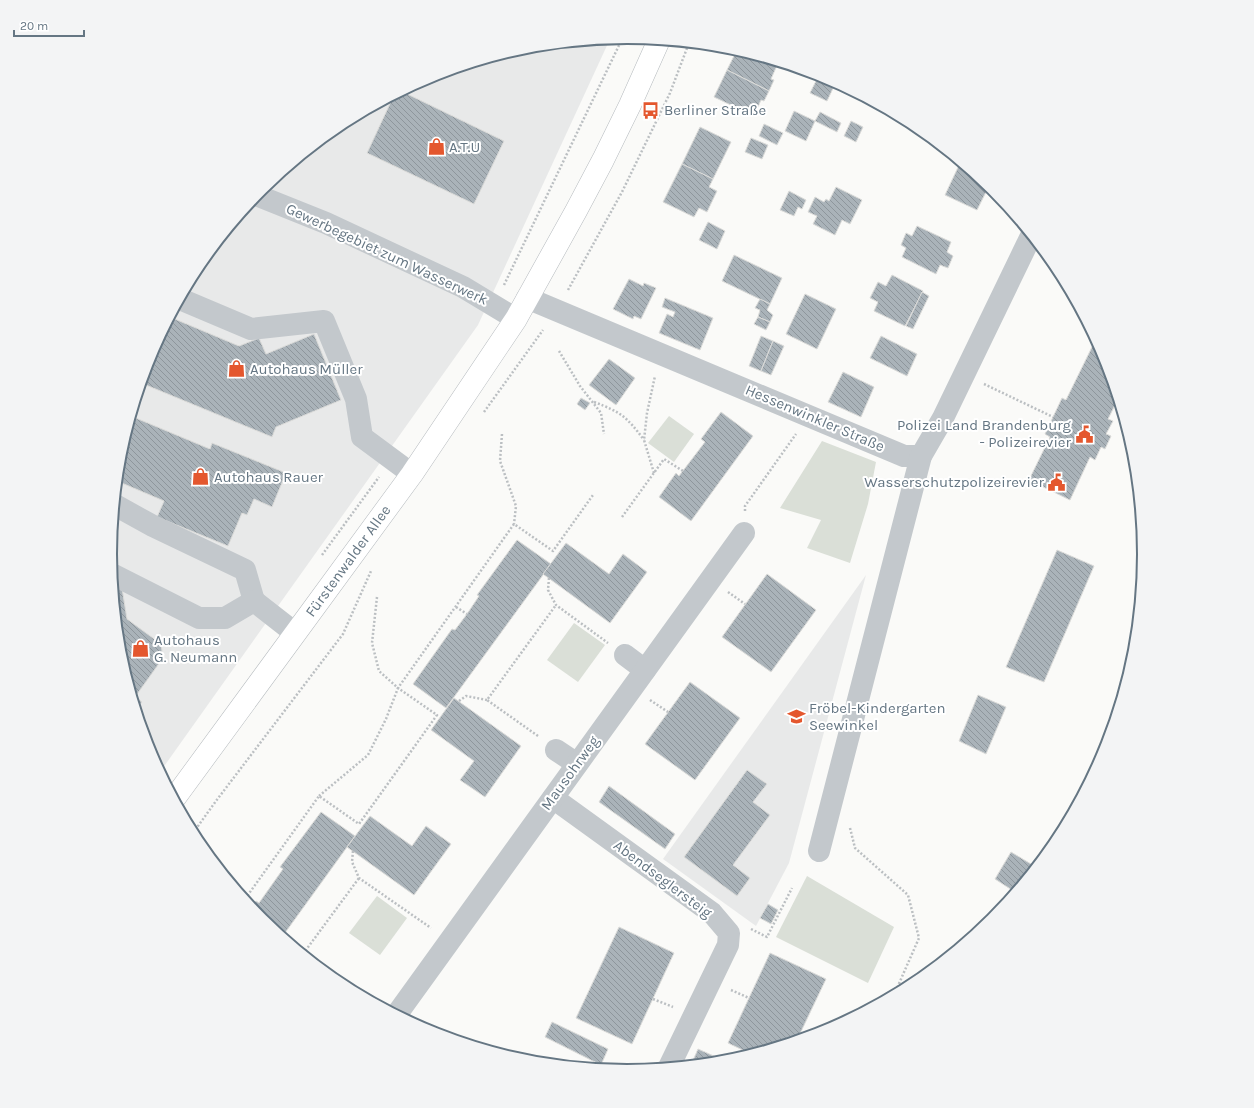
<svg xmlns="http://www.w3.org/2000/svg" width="1254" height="1108" font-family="Karla,sans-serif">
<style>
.built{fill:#e8e9e9}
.green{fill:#dadfd7}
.building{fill:url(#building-back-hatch);stroke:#dcdcda}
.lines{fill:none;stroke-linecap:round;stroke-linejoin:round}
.major-casing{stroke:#b5babe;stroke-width:23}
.path{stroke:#bbbfc2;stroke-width:2.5;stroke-dasharray:2 2;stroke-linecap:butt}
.minor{stroke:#c3c8cc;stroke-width:22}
.major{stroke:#fff;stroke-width:22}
.labels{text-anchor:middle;stroke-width:4;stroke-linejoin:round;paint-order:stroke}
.poi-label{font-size:15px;fill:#657683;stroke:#fff;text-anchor:start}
.street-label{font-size:15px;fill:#657683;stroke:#fff}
.rim{fill:none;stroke:#657683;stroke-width:2}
</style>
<defs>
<pattern id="building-back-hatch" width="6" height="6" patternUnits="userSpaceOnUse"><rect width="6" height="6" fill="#aab3b9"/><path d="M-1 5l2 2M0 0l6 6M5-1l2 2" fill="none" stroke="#8e969c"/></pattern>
</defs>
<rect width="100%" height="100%" fill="#fafaf8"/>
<!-- built -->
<g class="built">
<polygon points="610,39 478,325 160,772 149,752 120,655 110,554 120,453 149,356 197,267 262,188 340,124 429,76 526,47"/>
<polygon points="866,575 789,863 756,926 663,859"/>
</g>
<!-- green -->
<g class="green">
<polygon points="669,416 694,434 674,462 648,443"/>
<polygon points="822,441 876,462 868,504 850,563 807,548 821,520 780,508"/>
<polygon points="574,623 605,645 578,682 547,660"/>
<polygon points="807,876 894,927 868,983 776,937"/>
<polygon points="377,896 407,918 380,955 349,933"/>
</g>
<!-- building -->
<g class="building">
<polygon points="737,50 778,63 771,79 774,80 769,91 727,70"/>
<polygon points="727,70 769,91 764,101 761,100 754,116 714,97"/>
<polygon points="819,75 836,82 827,101 810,93"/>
<polygon points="401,91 504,141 474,204 367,153 394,95"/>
<polygon points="794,111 815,121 806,141 785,131"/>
<polygon points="820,112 841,123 837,132 815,121"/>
<polygon points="851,121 863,127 856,142 844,136"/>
<polygon points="764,124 783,133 777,145 759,136"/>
<polygon points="700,127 731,142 713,179 682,164"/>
<polygon points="751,138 768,145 762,159 745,152"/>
<polygon points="960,163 989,186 977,210 945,195"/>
<polygon points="682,164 713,179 709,187 717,191 707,212 699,208 694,217 663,202"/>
<polygon points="836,187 862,200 850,224 842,220 835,235 813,224 817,216 808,212 815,197 824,202 826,199 829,201"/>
<polygon points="789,191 806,200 802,209 798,207 794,216 780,210"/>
<polygon points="708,222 725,231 717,249 699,240"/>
<polygon points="917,226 951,242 947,252 953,256 948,268 940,265 936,274 902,257 906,248 901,245 906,233 912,236"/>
<polygon points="734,255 782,278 770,304 722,281"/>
<polygon points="892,275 923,291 905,326 874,311 878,302 870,298 878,282 886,286"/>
<polygon points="629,279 643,286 644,283 656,288 641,319 634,316 633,319 613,309"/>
<polygon points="922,292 929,296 913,329 906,326"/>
<polygon points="805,294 836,309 817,349 786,334"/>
<polygon points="665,298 713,318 700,350 659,333 667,314 673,317 675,312 662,307"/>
<polygon points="760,299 770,304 767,310 773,315 770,322 758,317 760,310 755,308"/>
<polygon points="170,317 239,346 259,338 266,354 314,334 341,400 276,427 272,437 141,383 149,356"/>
<polygon points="758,317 770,322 766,330 754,324"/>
<polygon points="761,336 773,341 761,371 749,366"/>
<polygon points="881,336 917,354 907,376 870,358"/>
<polygon points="773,341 784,346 771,375 761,371"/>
<polygon points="1093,345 1101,349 1105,356 1120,408 1115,405 1108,419 1113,421 1106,434 1111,436 1105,449 1101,447 1095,460 1090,457 1070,500 1029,480 1050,437 1045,434 1062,398 1066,400"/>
<polygon points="609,359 635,378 616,405 589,385"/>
<polygon points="843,372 874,387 861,417 828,402"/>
<polygon points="581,398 590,403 585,410 577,404"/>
<polygon points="721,412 753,436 691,521 659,497 676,473 679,476 705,442 701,439"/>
<polygon points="131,416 210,449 212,443 286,473 272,507 254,499 247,515 242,513 228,546 157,517 164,501 117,481 120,453"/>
<polygon points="517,540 551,564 446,708 413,684 452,629 455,630 467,614 479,596 477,595"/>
<polygon points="566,543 609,574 623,554 647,572 610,623 543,574"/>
<polygon points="1057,550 1094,566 1044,682 1006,667"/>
<polygon points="767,574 816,610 771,672 722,637"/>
<polygon points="122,588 127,619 161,644 163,658 135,697 142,702 136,709 120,655 113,589"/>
<polygon points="1130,669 1122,696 1117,693"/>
<polygon points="690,682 740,718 695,780 645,744"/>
<polygon points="978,695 1006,707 986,754 959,741"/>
<polygon points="454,698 521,746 485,797 460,780 474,761 431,730"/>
<polygon points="747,770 767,784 753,802 770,815 733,865 750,878 737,896 684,857"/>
<polygon points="609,786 675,834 665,849 599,802"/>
<polygon points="321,812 355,836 282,937 261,919 251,907 256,901 259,903 283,869 280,867"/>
<polygon points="370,816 412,846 426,826 451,844 414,895 347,847"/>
<polygon points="1011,852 1036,867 1015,892 995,879"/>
<polygon points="768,904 778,910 771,924 760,918"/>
<polygon points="619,927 674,953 632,1044 576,1018"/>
<polygon points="770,953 826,979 797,1040 751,1054 728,1043"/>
<polygon points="552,1022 608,1049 601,1065 545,1037"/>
<polygon points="698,1049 725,1061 691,1065"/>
<polygon points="536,1056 550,1063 533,1062"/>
</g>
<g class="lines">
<defs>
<polyline id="major" points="174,799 412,474 516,319 576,211 603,160 630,105 659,40"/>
</defs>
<!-- major casing -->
<use href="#major" class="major-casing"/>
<!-- path -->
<g class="path">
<polyline points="504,285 623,37"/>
<polyline points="568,290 622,192 670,93 689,43"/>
<polyline points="559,351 580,386 601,413 604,434"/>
<polyline points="984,384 1053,417"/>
<path d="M594,402c27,10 33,15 50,38"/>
<polyline points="484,412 543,330"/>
<polyline points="502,434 500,461 516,506 514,524"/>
<polyline points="654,473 644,440 647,413 655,376"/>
<polyline points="745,511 745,506 796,434"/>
<polyline points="622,517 664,459 683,471"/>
<polyline points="322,555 379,477"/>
<polyline points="549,578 548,590 556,605 608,643"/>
<polyline points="728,592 745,604"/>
<polyline points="456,607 467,614"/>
<polyline points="650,700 668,712"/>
<polyline points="459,701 466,696 487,700"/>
<polyline points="538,736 487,700 556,605"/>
<polyline points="319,796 368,755 386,719 398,688 379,671 372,643 377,597"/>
<polyline points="850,828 855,848 908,895 919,938 894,995"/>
<polyline points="193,833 216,801 343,634 371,571"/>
<polyline points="353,851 352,862 359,878 431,928"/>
<polyline points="245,899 319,796 359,824 437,715 398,688 514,524 553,551 593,495"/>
<polyline points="751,929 767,937 792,888"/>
<polyline points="303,954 359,878"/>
<polyline points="731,990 749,998"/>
<polyline points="653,999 673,1007"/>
</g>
<!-- minor -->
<g class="minor">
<polyline points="256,195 326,223 463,287 516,319"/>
<polyline points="527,298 904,456 921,456"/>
<polyline points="180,299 251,329 324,321 356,399 362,437 412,474"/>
<polyline points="115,505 153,526 245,570 254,601"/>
<polyline points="112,574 199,618 225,618 254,601 295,633"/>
<polyline points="625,655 645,670"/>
<polyline points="556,750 577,764"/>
<polyline points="553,798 712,913 729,933 728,945 669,1067"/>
<polyline points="819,851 921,456 943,418 1031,236"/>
<polyline points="397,1014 744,533"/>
</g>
<!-- major -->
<use href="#major" class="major"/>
</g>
<!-- icons -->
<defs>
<symbol id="bus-bare" viewBox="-9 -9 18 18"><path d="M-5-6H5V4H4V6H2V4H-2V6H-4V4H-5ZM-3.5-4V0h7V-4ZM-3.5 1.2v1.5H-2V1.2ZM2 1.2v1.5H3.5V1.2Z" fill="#e4572e" stroke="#fff" stroke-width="2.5" paint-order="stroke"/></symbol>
<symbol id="shop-bare" viewBox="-9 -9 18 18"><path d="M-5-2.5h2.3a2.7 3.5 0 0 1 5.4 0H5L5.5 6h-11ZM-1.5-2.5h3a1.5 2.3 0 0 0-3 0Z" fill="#e4572e" stroke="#fff" stroke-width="2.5" paint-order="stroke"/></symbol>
<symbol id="civic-bare" viewBox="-9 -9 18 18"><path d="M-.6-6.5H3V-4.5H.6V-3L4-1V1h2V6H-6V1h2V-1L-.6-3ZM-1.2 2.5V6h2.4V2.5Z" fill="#e4572e" stroke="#fff" stroke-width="2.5" paint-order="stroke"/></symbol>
<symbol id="school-bare" viewBox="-9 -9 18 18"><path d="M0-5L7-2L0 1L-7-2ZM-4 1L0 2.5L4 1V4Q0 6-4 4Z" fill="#e4572e" stroke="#fff" stroke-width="2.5" paint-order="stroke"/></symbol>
</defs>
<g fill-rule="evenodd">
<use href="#bus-bare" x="638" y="98" width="25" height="25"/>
<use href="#shop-bare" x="424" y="134" width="25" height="25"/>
<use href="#shop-bare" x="224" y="356" width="25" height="25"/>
<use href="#civic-bare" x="1072" y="422" width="25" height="25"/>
<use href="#shop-bare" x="188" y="464" width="25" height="25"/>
<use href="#civic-bare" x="1044" y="470" width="25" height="25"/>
<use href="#shop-bare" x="128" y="636" width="25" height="25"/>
<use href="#school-bare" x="784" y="704" width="25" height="25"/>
</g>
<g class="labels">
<!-- poi labels -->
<g class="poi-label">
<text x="664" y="115">Berliner Straße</text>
<text x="449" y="152">A.T.U</text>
<text x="250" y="374">Autohaus Müller</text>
<text x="1071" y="430" text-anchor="end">Polizei Land Brandenburg<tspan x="1071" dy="17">- Polizeirevier</tspan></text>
<text x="214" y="482">Autohaus Rauer</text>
<text x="1044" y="487" text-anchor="end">Wasserschutzpolizeirevier</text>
<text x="154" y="645">Autohaus<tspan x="154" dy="17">G. Neumann</tspan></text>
<text x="809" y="713">Fröbel-Kindergarten<tspan x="809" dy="17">Seewinkel</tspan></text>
</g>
<!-- street labels -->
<g class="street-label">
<text transform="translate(387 254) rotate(25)" y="5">Gewerbegebiet zum Wasserwerk</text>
<text transform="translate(815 418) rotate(23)" y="5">Hessenwinkler Straße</text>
<text transform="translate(348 561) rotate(-54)" y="5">Fürstenwalder Allee</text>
<text transform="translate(570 773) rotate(-54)" y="5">Mausohrweg</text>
<text transform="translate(663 879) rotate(37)" y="5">Abendseglersteig</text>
</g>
</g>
<!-- crop -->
<path d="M0 0H1254V1108H0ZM117 554a510 510 0 1 1 1020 0a510 510 0 1 1-1020 0Z" fill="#f3f4f5" fill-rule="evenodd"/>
<path class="rim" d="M117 554a510 510 0 1 1 1020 0a510 510 0 1 1-1020 0Z"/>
<!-- scale -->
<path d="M14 30v6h70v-6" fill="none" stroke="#657683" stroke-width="2"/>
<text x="20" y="30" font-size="12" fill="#657683" stroke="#ffffff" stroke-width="3" paint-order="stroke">20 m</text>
</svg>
